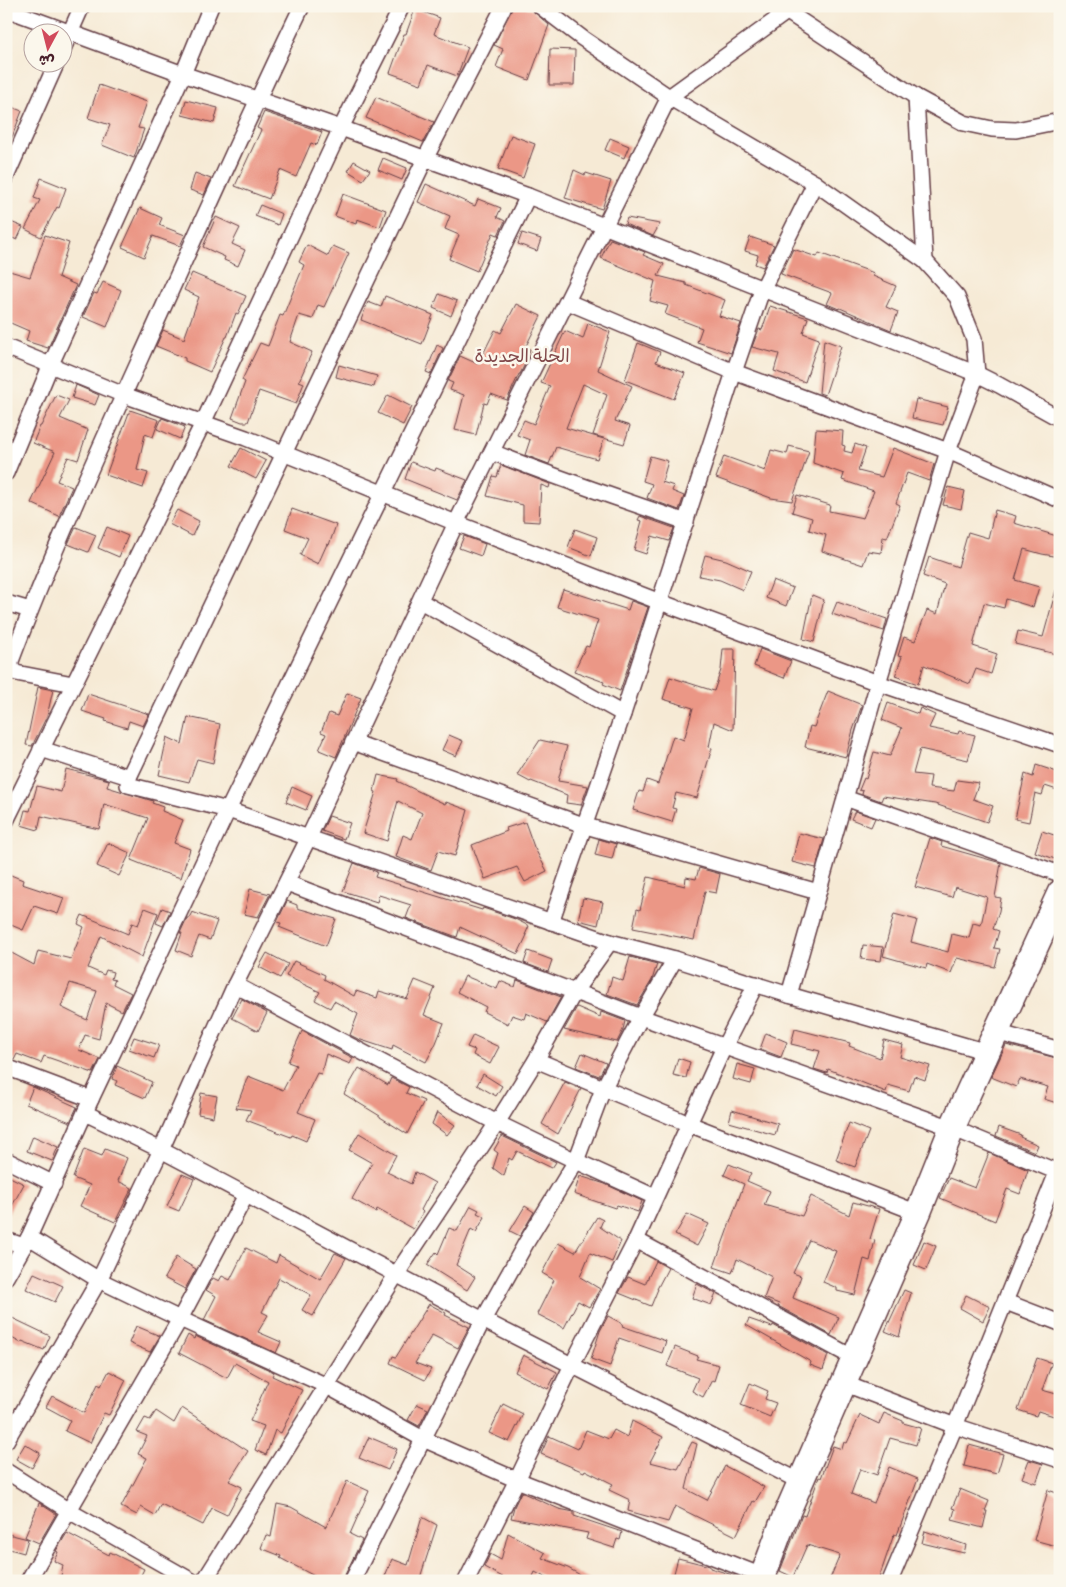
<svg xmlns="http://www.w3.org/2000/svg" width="1066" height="1587" font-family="'Patrick Hand','Playpen Sans Arabic',sans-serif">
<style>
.building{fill:#eb9786;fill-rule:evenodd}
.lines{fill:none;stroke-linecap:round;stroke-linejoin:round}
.street-casing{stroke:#643d44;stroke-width:18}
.primary-casing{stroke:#643d44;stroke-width:28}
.street{stroke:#fff;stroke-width:15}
.primary{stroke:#fff;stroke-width:25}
.labels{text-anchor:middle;stroke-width:5;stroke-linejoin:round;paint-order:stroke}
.quarter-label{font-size:18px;fill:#82494b;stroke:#fbf7ec}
</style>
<rect width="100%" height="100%" fill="#fbf7ec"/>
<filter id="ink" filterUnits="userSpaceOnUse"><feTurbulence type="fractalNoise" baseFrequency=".02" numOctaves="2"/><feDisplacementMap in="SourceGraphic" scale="10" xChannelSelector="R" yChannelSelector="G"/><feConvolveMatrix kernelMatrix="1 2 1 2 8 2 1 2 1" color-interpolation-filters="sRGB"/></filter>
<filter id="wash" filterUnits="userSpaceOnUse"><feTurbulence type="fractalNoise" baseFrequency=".0096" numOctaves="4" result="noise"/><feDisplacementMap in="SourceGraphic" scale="20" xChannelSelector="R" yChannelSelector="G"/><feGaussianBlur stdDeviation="1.12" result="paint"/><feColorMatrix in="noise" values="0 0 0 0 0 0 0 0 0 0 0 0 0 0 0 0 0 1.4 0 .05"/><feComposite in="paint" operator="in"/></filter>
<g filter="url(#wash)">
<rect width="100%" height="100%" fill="#f6ead5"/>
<g id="blocks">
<!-- building -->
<g class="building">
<polygon points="513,6 523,6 532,10 549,25 529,80 496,67 503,49 494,45"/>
<polygon points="415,9 440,18 434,34 468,47 457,76 428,65 421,84 390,73 404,34 406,34"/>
<polygon points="550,49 575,50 574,85 549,85"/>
<polygon points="99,85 147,102 138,128 144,129 134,158 102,145 110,125 88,118"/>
<polygon points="376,97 434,122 423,142 366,118"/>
<polygon points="186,100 218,108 214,123 182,115"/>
<polygon points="6,105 22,111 7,150 6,150"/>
<polygon points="264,112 322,132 317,145 311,143 296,177 280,170 269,199 235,186 261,130 257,128"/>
<polygon points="511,135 535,144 523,178 498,169"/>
<polygon points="610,138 629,146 624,158 605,150"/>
<polygon points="383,158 407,168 402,180 378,170"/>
<polygon points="354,161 370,170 363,180 348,171"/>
<polygon points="574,170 585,175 586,173 611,181 602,209 565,198"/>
<polygon points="195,173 211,179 204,195 190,190"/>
<polygon points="41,178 66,188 59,208 57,207 41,237 25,229 40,200 34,198"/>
<polygon points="426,184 475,206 478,199 501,208 497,217 505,221 498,235 493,233 477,271 449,259 459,235 445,229 450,216 418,202"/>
<polygon points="343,194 386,210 380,227 357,219 356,224 335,216"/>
<polygon points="260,205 282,214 278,225 255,216"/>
<polygon points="140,208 162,218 159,225 185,235 180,246 153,236 144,257 122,247"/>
<polygon points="216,217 240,228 232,244 245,250 238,266 224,260 225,257 203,247"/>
<polygon points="627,218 660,224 653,236 625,224"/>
<polygon points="6,220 23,227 17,240 6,235"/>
<polygon points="522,233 541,239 537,251 518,244"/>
<polygon points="45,235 69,243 58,277 76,285 48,348 26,341 29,331 6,321 6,270 30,277"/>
<polygon points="750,237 774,245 763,267 755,264 758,255 745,251"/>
<polygon points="610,239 645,252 643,255 664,264 658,276 686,283 686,285 725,300 719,316 741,323 731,353 697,342 702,328 665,314 668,306 650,301 655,281 601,258"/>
<polygon points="307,245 328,256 333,246 349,253 324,307 318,305 313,319 299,315 290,342 312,352 299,381 304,383 296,404 259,391 248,422 242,422 232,418 245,382 242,380 260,343 268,346 280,315 283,316 304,265 299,262"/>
<polygon points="793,249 817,257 819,253 874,273 873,276 896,286 886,307 898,312 891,330 840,308 839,309 827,304 832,293 781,274"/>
<polygon points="192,273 246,296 238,314 236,313 227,337 226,337 210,372 185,361 185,358 156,346 163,330 184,339 199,297 184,290"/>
<polygon points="103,282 121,290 107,327 83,317 94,293 97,294"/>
<polygon points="439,294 457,301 451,316 433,308"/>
<polygon points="385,296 433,315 422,344 361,320 368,302 381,307"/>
<polygon points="516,304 541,316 525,348 530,349 527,360 520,374 519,374 507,400 491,394 487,404 484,403 476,435 455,430 464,395 450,390 453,383 448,381 460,356 478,364 495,330 501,333"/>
<polygon points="770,306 808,318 803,333 819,339 805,382 774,371 779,354 752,347 759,329 762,330"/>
<polygon points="588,323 610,332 598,370 632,386 615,421 630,426 624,444 593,435 607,395 583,384 566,428 604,439 597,459 556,447 549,464 525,455 530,440 517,435 524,420 534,424 550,386 541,383 565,331 583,339"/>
<polygon points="824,340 841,346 825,395 819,393"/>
<polygon points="638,343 660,352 656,362 685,373 674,399 625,380"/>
<polygon points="437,345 443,348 431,374 426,372"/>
<polygon points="339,365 377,376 374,387 336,377"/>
<polygon points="76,385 99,395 95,405 72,398"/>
<polygon points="56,395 69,400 60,418 88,430 78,460 68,457 57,481 72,487 59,516 31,503 55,452 33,443 40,426 41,426"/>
<polygon points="388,395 412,407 403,425 378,413"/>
<polygon points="916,399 948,407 943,425 912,418"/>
<polygon points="130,410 159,420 153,437 145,434 137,470 148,473 143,488 106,475"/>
<polygon points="162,418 185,427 180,439 157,429"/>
<polygon points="816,429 843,431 842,445 845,446 844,451 852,453 855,444 866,448 858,471 882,477 893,448 934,464 929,481 907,473 896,503 900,505 887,538 883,537 881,553 868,551 863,565 822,551 826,535 809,530 812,518 792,512 797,495 830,505 829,511 863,518 874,491 842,480 844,474 813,463"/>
<polygon points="789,446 809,451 792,501 771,498 716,478 724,456 765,471 771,450 787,454"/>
<polygon points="241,448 266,461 256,479 231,466"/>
<polygon points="650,456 668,461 662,482 674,486 672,491 684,496 679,510 647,498 652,484 643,481"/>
<polygon points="411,462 435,471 436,468 467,480 457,500 405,479"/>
<polygon points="501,465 550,484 549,488 541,485 539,522 523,521 523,505 487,496 493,476 497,477"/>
<polygon points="948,487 965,491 961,509 943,505"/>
<polygon points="292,509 336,525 329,545 327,544 318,564 300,555 308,538 285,529"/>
<polygon points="177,510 199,521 192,536 169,524"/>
<polygon points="995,510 1016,516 1014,523 1060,537 1060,557 1042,554 1024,549 1015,580 1039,587 1033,607 1006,599 1004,608 984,603 973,646 997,654 991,674 976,669 970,684 924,665 918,684 895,676 902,657 898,656 904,637 915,641 927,610 937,614 945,584 923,576 929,557 958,567 968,532 988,538"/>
<polygon points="640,516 674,528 669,541 652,536 646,554 634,550 642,521 638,520"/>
<polygon points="76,527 96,535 88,552 68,544"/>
<polygon points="107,527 128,536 119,557 98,548"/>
<polygon points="575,529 597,537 591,556 568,547"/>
<polygon points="464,536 485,544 481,556 459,548"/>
<polygon points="705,555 726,560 751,571 743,590 720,580 699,576"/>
<polygon points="773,580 793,588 786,606 766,598"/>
<polygon points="563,589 628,610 631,601 648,607 620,691 603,684 604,682 574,671 586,646 589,647 598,620 557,607"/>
<polygon points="1056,590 1060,590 1060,655 1015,644 1018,631 1043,637"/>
<polygon points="812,595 824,600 814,642 803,639"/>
<polygon points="837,602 887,619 884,631 832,614"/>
<polygon points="723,649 735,649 733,730 714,722 709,747 712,748 697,798 676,793 672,808 676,809 672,822 633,810 639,791 643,792 647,780 658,784 673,736 684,740 693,708 663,699 670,677 714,691 721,670"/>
<polygon points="760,649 791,661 784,678 754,666"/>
<polygon points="38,687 53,690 47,716 32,746 26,745"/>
<polygon points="828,691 862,705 853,730 846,757 805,747 810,726 814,727"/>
<polygon points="347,693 361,698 336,757 319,750 326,734 321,732 329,713 337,716"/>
<polygon points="88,694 149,714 143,726 129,721 127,728 105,721 106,719 82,711"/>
<polygon points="888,703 918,714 920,708 935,715 929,728 958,734 959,731 975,735 968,760 920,749 913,774 931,776 929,788 954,791 957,780 979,783 973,799 993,806 987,822 935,804 883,796 881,801 862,794 863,791 859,790 864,778 866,779 874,752 890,756 902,728 882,720"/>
<polygon points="188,717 220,724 213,763 197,759 189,782 159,775 167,737 182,744"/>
<polygon points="449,735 463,741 456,756 442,750"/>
<polygon points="540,740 567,746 558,781 588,786 581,805 566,803 567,795 531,781 530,782 517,775"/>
<polygon points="1036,765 1060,773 1060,791 1045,786 1042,795 1035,793 1029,822 1015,819 1025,774 1033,777"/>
<polygon points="66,769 109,780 107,787 153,801 152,803 163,807 162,811 183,820 174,843 190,849 181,878 161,872 131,860 148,818 104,804 99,829 41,816 38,830 21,825 25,810 30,811 37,786 61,792"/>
<polygon points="378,775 398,779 397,781 445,804 446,802 468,810 455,856 438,851 431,870 396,857 403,835 412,839 422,813 398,801 387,841 363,833 376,792 374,791"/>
<polygon points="292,787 312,796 306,810 286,802"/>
<polygon points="855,811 875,818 871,827 851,819"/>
<polygon points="329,816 350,823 344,839 322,831"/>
<polygon points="525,822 534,847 547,871 525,882 517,867 485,879 472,845 507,831 506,828"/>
<polygon points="1042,831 1060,837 1060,845 1055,859 1035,852"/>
<polygon points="799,833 824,839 816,868 792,862"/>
<polygon points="930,838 942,842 941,846 1001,863 995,897 1001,898 999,911 993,929 999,931 994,948 1000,949 995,967 957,958 951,973 927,964 926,968 883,956 894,914 917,920 911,942 948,952 952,934 969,938 973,923 981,925 987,897 955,887 952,897 915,887"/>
<polygon points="599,839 616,844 612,859 595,855"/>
<polygon points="108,843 130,853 119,876 97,866"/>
<polygon points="354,863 377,872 375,877 482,910 483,908 515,919 529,926 525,935 527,935 518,954 460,927 457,937 406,918 411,905 379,895 377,902 343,891"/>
<polygon points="699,868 720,874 716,893 705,891 694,940 633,928 637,909 640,910 648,877 685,886 686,877 696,879"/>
<polygon points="6,873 23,880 22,884 64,898 58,914 34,906 23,930 6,923"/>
<polygon points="250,889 270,894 258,917 244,914"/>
<polygon points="583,898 603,902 598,925 578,920"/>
<polygon points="287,901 297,905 297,908 336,919 326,946 279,927 281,923 277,922"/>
<path d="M145,908l13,5 -16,44 -41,-21 -13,32 16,7 2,-5 7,2 -2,7 4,1 -2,4 18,9 -9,18 -16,-8 -7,36 -14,-4 -6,15 21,9 -7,14 -49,-17 -3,7 -24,-9 -3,6 -8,-2v-108l28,15 4,-14 33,8 13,-32 -6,-3 4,-9 46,19 4,-11 6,2zM70,983l27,8 -10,29 -26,-13z"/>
<polygon points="162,908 170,911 163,926 156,923"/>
<polygon points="192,912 217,921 210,940 199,936 191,956 176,950 182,933 180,933 187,918 189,918"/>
<polygon points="863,945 883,947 881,961 861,959"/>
<polygon points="528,951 552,960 548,972 524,963"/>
<polygon points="267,953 288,964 280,978 259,967"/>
<polygon points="630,957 657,964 652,980 637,1005 607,994 612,977 623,981"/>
<polygon points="294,961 325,975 324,979 354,996 356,991 377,998 379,991 407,999 415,980 435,988 424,1015 444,1023 436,1043 426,1062 393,1045 392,1050 358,1039 350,1035 358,1014 334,1001 330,1008 315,1000 320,992 286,976"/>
<polygon points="465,976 497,989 500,981 515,987 517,980 561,997 547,1022 526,1013 524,1019 512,1015 508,1024 484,1012 486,1007 457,992"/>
<polygon points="242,999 267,1013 258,1031 232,1018"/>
<polygon points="577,1007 600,1017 601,1012 625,1021 623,1030 617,1042 564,1030"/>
<polygon points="795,1029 850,1043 849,1046 880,1058 884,1040 903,1045 900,1057 930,1066 925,1080 914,1076 909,1091 888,1085 886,1092 828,1069 827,1073 814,1069 820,1051 791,1044"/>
<polygon points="302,1031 353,1058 350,1064 326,1054 321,1074 317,1073 298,1112 315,1119 306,1141 292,1135 291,1137 246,1120 251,1110 236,1108 248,1076 283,1090 296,1065 288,1062"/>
<polygon points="766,1033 787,1042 781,1057 760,1049"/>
<polygon points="473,1035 499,1047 490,1064 473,1055 475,1050 467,1047"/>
<polygon points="134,1037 159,1045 154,1058 129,1049"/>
<polygon points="1006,1045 1060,1059 1060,1104 1044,1099 1048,1087 1020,1079 1016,1087 991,1077"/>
<polygon points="582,1053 606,1063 599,1076 576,1067"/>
<polygon points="678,1058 690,1062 686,1078 673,1075"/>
<polygon points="737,1064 755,1069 751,1084 733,1079"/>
<polygon points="117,1066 152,1082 145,1098 115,1085 117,1081 112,1079"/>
<polygon points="359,1068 388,1085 391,1078 409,1087 406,1093 424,1101 407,1134 380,1117 380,1116 344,1094"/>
<polygon points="483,1074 502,1086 496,1096 477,1085"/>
<polygon points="565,1082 581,1089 558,1134 542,1124"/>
<polygon points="33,1087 77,1107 70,1122 26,1104"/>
<polygon points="201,1093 217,1096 213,1117 198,1114"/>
<polygon points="732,1110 778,1124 775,1135 729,1122"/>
<polygon points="437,1112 455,1125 447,1135 432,1124"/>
<polygon points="849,1123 869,1131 855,1167 836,1160"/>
<polygon points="999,1127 1021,1135 1020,1137 1038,1145 1035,1152 996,1136"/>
<polygon points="359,1133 396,1155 387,1172 411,1184 415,1172 435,1183 421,1210 423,1212 413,1229 377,1209 376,1212 352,1199 372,1163 349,1150"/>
<polygon points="33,1136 58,1147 52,1161 27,1151"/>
<polygon points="502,1136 556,1162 552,1168 517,1151 512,1160 509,1158 504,1176 493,1168 498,1153 494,1150"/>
<polygon points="84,1149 102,1156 105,1149 127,1158 118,1181 132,1188 115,1222 80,1206 90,1185 73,1178"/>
<polygon points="989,1153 1028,1170 1020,1194 1007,1189 995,1221 940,1198 949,1178 975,1188"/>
<polygon points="729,1164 751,1173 747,1181 770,1191 764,1205 802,1216 811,1196 849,1215 853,1202 879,1209 870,1239 875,1240 870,1261 864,1259 855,1295 837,1291 837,1288 823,1282 836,1251 809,1240 793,1273 801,1276 793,1298 839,1317 831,1335 778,1306 779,1304 764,1298 772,1277 737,1259 732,1273 714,1267 744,1184 724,1175"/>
<polygon points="182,1174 194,1179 179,1211 167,1206"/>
<polygon points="6,1175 24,1184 6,1217"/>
<polygon points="580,1176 605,1184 642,1201 638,1212 617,1205 615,1208 574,1194"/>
<polygon points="471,1206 479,1210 477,1213 485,1217 476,1232 471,1229 456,1265 475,1277 467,1290 427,1265 436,1252 438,1254 449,1228 457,1231"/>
<polygon points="525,1206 534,1212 520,1236 510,1231"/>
<polygon points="687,1214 709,1224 697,1246 675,1235"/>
<polygon points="597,1217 603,1220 600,1227 621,1241 612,1262 590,1253 580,1277 600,1289 589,1307 578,1301 564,1328 537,1314 554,1280 542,1273 558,1243 575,1252"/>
<polygon points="924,1241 936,1246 926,1270 914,1265"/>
<polygon points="246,1248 276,1263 279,1255 320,1279 335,1253 346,1258 313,1316 302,1310 311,1295 279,1278 262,1312 268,1315 258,1332 281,1342 276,1353 204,1320 216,1296 206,1290 213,1278 219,1281 222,1276 230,1280"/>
<polygon points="176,1257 196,1269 185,1289 164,1278"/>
<polygon points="656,1261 668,1268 657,1289 658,1289 651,1306 619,1293 628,1277 645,1284"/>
<polygon points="34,1273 63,1286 55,1302 26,1289"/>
<polygon points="697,1284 716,1294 711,1305 692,1298"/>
<polygon points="904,1290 911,1293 899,1337 885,1331"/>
<polygon points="966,1295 990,1307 983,1321 960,1308"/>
<polygon points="429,1304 446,1313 445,1315 469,1327 458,1348 432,1335 415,1363 431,1369 425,1380 390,1363 393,1356 396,1357"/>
<polygon points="6,1315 50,1336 44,1350 22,1341 21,1343 6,1335"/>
<polygon points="608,1316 623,1324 622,1326 666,1341 662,1353 619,1338 610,1366 591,1359 600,1331"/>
<polygon points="749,1319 772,1327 773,1325 828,1355 823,1370 810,1365 811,1362 746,1325"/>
<polygon points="136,1326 160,1336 150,1352 129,1343"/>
<polygon points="188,1335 194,1339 195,1336 274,1372 272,1376 302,1390 281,1433 275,1430 266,1455 255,1450 264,1426 250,1421 268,1381 235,1363 227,1378 179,1353"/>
<polygon points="675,1347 698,1356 696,1359 719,1365 714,1381 712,1380 703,1397 692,1391 698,1378 667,1366"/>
<polygon points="523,1355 557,1372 548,1389 515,1372"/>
<polygon points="1037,1358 1052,1363 1042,1390 1060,1395 1060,1418 1038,1411 1036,1416 1018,1410"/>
<polygon points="109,1371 126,1380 109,1415 104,1413 90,1443 65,1431 70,1420 46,1407 52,1396 84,1413 98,1384 101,1386"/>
<polygon points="750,1383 768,1391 765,1399 776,1403 770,1417 741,1405"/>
<polygon points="417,1404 428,1409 419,1426 408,1420"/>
<polygon points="503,1404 523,1414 509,1442 489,1433"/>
<polygon points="182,1408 248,1451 229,1481 242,1487 227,1515 212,1508 203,1525 161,1504 155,1515 141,1507 137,1515 121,1507 147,1458 138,1454 147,1436 137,1432 145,1418 150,1420 156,1411 174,1423"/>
<polygon points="884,1413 903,1421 903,1423 921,1428 916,1445 890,1438 877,1475 860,1469 851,1494 874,1503 889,1467 918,1479 897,1535 894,1534 878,1581 829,1581 840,1555 807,1545 793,1577 780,1571 802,1515 805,1516 819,1477 821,1478 833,1446 842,1449 844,1442 847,1443 860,1415 879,1424"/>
<polygon points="632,1421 663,1437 650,1462 678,1469 692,1442 697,1444 686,1489 707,1500 725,1466 764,1487 755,1502 753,1501 736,1536 675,1506 668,1522 628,1511 630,1500 609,1490 613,1484 585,1470 584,1472 541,1454 549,1436 578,1449 586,1430 609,1439 614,1430 627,1437"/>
<polygon points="369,1437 397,1449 388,1470 359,1458"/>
<polygon points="25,1444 40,1453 32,1468 16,1459"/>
<polygon points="969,1445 1003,1454 997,1474 964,1466"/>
<polygon points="1029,1460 1043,1464 1036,1483 1022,1478"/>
<polygon points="347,1481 369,1491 350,1534 362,1540 342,1581 324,1581 280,1558 281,1556 261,1548 266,1535 271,1537 277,1504 291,1507 326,1527"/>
<polygon points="960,1489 989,1501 985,1511 987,1511 983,1528 952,1520 955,1509 952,1508"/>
<polygon points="1048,1490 1060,1494 1060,1547 1034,1540"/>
<polygon points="521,1492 559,1509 574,1512 574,1516 622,1532 620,1540 617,1539 614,1548 586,1539 588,1533 511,1518 514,1507"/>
<polygon points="39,1503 56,1514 39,1543 25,1537"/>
<polygon points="422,1517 437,1525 419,1581 383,1581 392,1559 408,1565"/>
<polygon points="925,1531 966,1545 964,1553 922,1543"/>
<polygon points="67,1533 109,1555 110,1552 144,1569 138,1581 60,1581 63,1565 54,1561 58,1552 56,1551"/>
<polygon points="508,1533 545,1553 542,1558 568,1568 591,1581 552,1581 535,1572 531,1581 510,1581 484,1567 490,1554 501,1560"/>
<polygon points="8,1534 28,1539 24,1553 6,1548"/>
<polygon points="678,1558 710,1566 710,1568 742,1578 742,1581 672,1581"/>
</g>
</g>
</g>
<g filter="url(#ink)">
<use href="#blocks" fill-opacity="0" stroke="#643d44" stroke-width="1"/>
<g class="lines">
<defs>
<g id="street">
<polyline points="540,6 582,38 669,97 815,183 925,261 957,297 974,339 977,374 948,451 878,683 789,995"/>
<polyline points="780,7 916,97 964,123 992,129 1016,130 1060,121"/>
<polyline points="6,9 183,74 341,128 528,196 977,374 999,385 1060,419"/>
<polyline points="62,51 82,6"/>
<polyline points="916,97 925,261"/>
<polyline points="6,177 57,62"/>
<polyline points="568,302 734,372 948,451 1060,500"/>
<polyline points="6,347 124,395 246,438 456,523 660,602 878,683 1060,745"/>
<path d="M492,452c64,26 129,47 194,70"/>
<polyline points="6,473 51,364 183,74 211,6"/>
<polyline points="420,601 623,714"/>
<polyline points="6,603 30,610"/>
<path d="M73,684l-57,-11 -5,-5v-7c41,-109 90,-216 138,-322 50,-111 100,-223 153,-333"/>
<polyline points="353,742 586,826 818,892"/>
<polyline points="41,749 129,777 128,785 228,810 610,942 675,959 789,995 987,1052"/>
<polyline points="129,777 425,159 504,6"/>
<polyline points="845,798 1060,874"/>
<polyline points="6,821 203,423 341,128 402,6"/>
<polyline points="287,883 641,1017 952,1128 1060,1173"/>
<polyline points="551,922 623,714 734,372 762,290 815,183"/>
<polyline points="235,985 497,1123 576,1161 655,1197"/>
<polyline points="996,1032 1060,1050"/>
<polyline points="536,1060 689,1124 918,1213"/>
<polyline points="6,1067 91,1099"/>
<polyline points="85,1113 161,1150 483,1320 801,1482"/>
<polyline points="6,1160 54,1184"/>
<polyline points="29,1237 99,1280 180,1319 327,1386 423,1439 517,1480 770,1579"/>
<polyline points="6,1240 24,1246"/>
<polyline points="636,1240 854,1358"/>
<polyline points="6,1277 29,1237 91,1099 228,810 528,196"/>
<polyline points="1006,1302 1060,1323"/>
<polyline points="843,1383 955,1426 1060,1460"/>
<polyline points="6,1441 99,1280 161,1150 235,985 308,839 456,523 669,97 788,11"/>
<polyline points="6,1471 69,1511 192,1581"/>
<polyline points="28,1581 180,1319 246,1195"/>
<polyline points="204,1581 396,1275 495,1126 536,1060 575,991 610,942"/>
<polyline points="352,1581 483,1320 526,1243 576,1161 603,1089 641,1017 675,959"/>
<polyline points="466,1581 517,1480 572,1365 636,1240 724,1047 756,984"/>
<polyline points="890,1581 955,1426 1060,1165"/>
</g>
<polyline id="primary" points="761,1581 783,1522 918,1213 952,1128 1060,893"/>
</defs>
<!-- street casing -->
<use href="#street" class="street-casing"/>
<!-- primary casing -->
<use href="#primary" class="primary-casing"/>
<!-- street -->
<use href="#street" class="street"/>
<!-- primary -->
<use href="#primary" class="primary"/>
</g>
</g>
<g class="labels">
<!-- quarter labels -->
<g class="quarter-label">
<text x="522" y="362">الحلة الجديدة</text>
</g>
</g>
<!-- margin -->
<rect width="1066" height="1587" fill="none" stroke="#fbf7ec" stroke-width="25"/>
<!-- north arrow -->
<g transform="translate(48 48) rotate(187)"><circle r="24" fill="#fbf7ec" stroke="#b4a19f"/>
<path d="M0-4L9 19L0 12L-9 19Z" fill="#d1495b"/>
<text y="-8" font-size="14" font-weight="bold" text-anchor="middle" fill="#4a1f2b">ش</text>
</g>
</svg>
